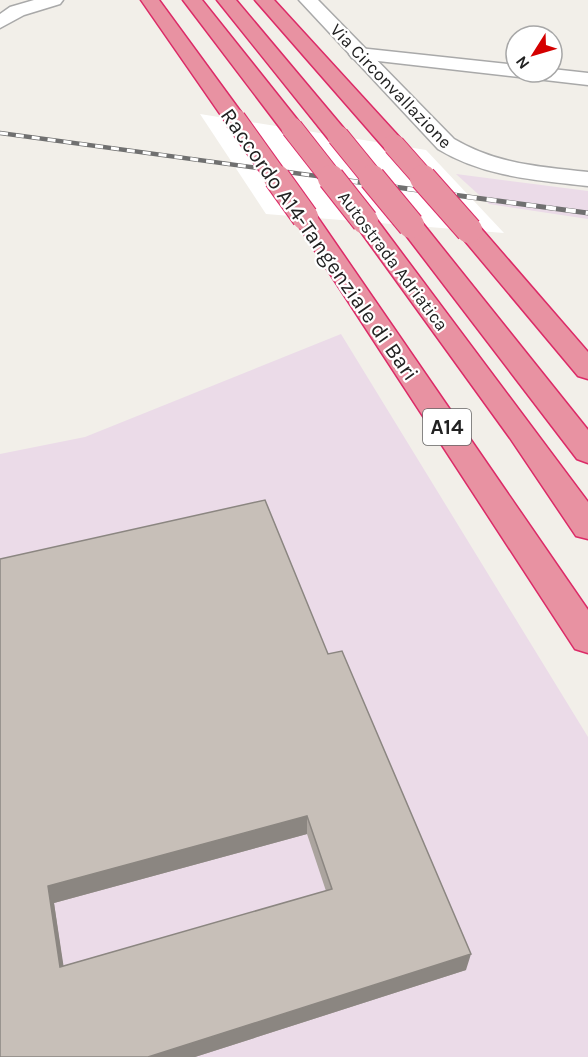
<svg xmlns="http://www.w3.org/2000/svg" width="588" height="1057" font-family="Karla,sans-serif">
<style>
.industrial{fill:#ebdbe8}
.pier{fill:#fff}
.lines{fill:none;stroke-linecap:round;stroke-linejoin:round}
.minor-casing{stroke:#a9a9a9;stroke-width:3}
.tertiary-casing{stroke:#a9a9a9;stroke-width:3}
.motorway-casing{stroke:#dc2a67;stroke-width:3}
.minor{fill:#fff;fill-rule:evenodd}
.tertiary{fill:#fff;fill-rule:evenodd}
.motorway{fill:#e892a2;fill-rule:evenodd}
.rail-far1-casing{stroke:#707070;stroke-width:4.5}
.rail-casing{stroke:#707070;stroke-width:5}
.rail-far1{stroke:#fff;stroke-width:3;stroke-dasharray:8;stroke-linecap:butt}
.rail{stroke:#fff;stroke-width:4;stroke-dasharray:10;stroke-linecap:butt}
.motorway-bridge-far1-casing{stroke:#dc2a67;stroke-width:23;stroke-linecap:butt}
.motorway-bridge-casing{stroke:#dc2a67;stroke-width:28;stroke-linecap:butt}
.motorway-bridge-far1{stroke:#e892a2;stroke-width:21}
.motorway-bridge{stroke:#e892a2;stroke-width:26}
.wall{fill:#aba49e;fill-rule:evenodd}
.shaded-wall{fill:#8b8681}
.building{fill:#c7bfb8;stroke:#8b8681;stroke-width:1.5;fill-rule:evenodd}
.labels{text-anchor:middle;stroke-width:4.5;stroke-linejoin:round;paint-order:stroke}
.far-street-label{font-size:18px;fill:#222;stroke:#fff}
.shield{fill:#fff;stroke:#646464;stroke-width:1.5}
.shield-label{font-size:21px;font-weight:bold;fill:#222}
.street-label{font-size:22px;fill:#222;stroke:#fff}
</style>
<rect width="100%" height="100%" fill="#f2efe9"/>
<!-- industrial -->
<g class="industrial">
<polygon points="456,174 588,191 588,219 489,204"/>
<polygon points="341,334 588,737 588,1057 0,1057 0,454 85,437"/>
</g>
<!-- pier -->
<polygon class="pier" points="200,114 426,150 504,233 266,214"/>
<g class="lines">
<defs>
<g id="minor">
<polygon points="34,0 63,0 60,4 24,15 0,28 0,14 10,7"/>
<polygon points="359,48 516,65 516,72 552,72 552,69 588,73 588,85 352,58 349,54 352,50"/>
</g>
<path id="tertiary" d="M299,0h19l136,139c42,25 87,28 134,33v14c-52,-6 -104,-9 -150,-37z"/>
<g id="motorway">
<polygon points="141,0 159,0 246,119 243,124 227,124"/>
<polygon points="183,0 202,0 300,123 303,128 300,133 284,133"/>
<polygon points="217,0 236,0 346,131 349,136 346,141 330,141"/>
<polygon points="255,0 274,0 402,140 405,145 402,150 386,150"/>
<polygon points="305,210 314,212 588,610 588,653 575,649 293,217 296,212"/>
<polygon points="365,214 374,216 588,502 588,539 576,536 510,438 353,221 356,216"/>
<polygon points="411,218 420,220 588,430 588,463 577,459 402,230 399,225 402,220"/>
<polygon points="469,223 478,225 588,352 588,379 578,376 460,235 457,230 460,225"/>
</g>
</defs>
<!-- minor casing -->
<use href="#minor" class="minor-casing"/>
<!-- tertiary casing -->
<use href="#tertiary" class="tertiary-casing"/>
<!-- motorway casing -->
<use href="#motorway" class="motorway-casing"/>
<!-- minor -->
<use href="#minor" class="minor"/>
<!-- tertiary -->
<use href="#tertiary" class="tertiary"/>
<!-- motorway -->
<use href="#motorway" class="motorway"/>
<defs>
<polyline id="rail-far1" points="0,133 339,179"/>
<polyline id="rail" points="328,178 588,213"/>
</defs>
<!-- rail-far1 casing -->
<use href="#rail-far1" class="rail-far1-casing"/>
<!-- rail casing -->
<use href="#rail" class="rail-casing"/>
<!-- rail-far1 -->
<use href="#rail-far1" class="rail-far1"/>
<!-- rail -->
<use href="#rail" class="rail"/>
<defs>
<g id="motorway-bridge-far1">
<polyline points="235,119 278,179"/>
<polyline points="292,128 332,179"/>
<polyline points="338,136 373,179"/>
<polyline points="394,145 424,179"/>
</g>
<g id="motorway-bridge">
<polyline points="277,178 305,217"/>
<polyline points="331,178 365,221"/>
<polyline points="372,178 411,225"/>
<polyline points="423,178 469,230"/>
</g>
</defs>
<!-- motorway-bridge-far1 casing -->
<use href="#motorway-bridge-far1" class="motorway-bridge-far1-casing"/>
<!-- motorway-bridge casing -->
<use href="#motorway-bridge" class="motorway-bridge-casing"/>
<!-- motorway-bridge-far1 -->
<use href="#motorway-bridge-far1" class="motorway-bridge-far1"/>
<!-- motorway-bridge -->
<use href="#motorway-bridge" class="motorway-bridge"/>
</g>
<!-- wall -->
<path class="wall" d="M0,559l328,95 138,316 -271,87h-195zM307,834l19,57 -263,75 -9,-63z"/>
<!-- shaded-wall -->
<g class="shaded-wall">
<polygon points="307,816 307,834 54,903 66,982 60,967 48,886"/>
<polygon points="471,954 466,970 195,1057 148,1057"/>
</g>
<!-- building -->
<path class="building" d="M265,500l63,154 14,-3 129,303 -323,103h-148v-498zM307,816l25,73 -272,78 -12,-81z"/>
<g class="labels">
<!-- far-street labels -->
<g class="far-street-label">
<text transform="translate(391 86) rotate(46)" y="6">Via Circonvallazione</text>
<text transform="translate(393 261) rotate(53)" y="6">Autostrada Adriatica</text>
</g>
<!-- shield labels -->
<rect class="shield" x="423" y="409" width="48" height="36" rx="4.5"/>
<g class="shield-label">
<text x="447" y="434">A14</text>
</g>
<!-- street labels -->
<g class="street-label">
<text transform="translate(320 244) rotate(55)" y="8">Raccordo A14-Tangenziale di Bari</text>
</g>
</g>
<!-- north arrow -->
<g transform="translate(534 54) rotate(233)"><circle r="28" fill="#ffffff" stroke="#a7a7a7" stroke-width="1.5"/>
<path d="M0-4.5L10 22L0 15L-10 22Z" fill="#d40000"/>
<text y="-9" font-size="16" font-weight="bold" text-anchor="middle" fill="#222222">N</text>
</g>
</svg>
